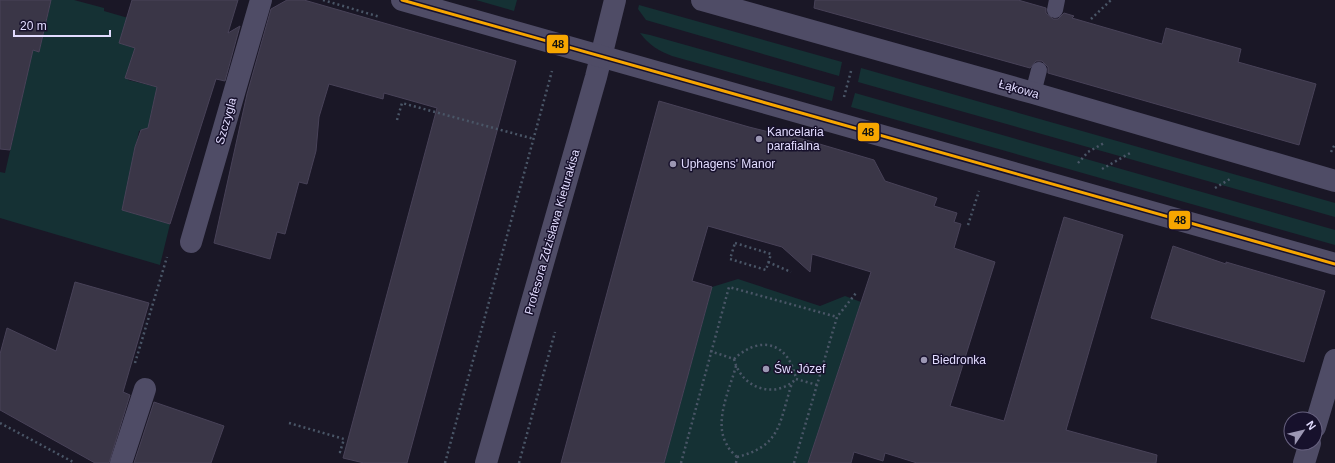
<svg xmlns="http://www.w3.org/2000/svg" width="1335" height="463" font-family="Helvetica,sans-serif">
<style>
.green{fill:#153134}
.building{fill:#3a3647;stroke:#484258}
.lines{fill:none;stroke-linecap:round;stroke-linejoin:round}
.path{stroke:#4a5667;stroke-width:2.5;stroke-dasharray:2 3;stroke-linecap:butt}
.service{stroke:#4f4c66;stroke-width:16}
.minor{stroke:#4f4c66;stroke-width:22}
.tertiary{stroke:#4f4c66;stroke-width:22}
.bus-1-casing{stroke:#17112c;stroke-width:6}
.bus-1{stroke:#f7a600;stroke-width:3}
.poi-dot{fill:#9c97b3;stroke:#17112c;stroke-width:1.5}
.labels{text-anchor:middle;stroke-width:3;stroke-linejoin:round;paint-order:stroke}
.street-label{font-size:12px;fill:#e2dcff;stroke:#17112c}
.poi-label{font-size:12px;fill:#e2dcff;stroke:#17112c;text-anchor:start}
.line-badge{stroke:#17112c;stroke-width:1.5}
.pale-badge-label{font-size:11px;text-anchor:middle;font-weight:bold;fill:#111}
</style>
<rect width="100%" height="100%" fill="#1a1726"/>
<!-- green -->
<g class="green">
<polygon points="26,0 74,0 104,8 104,11 135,20 125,25 119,43 135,48 128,80 157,87 148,129 139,131 122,210 170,224 160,265 0,218 0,172 5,173 33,50 39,52 49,10"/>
<polygon points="476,0 517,0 514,11"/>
<polygon points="639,5 842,62 839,76 646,20 638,9"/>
<path d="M640,33l10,2 185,52 -3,14 -160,-45c-13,-5 -23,-11 -32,-23z"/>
<polygon points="861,68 1335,203 1335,217 858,82"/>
<polygon points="855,93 1335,230 1335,245 851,107"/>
<polygon points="738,279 820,306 845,296 861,302 808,463 664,463 712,287"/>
</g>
<!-- building -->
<g class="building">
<polygon points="0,0 51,0 39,52 33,50 10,150 0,149"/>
<polygon points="132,0 238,0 228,33 240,26 225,81 216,79 170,224 122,210 135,147 141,130 148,128 157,87 125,78 135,48 119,43"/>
<polygon points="287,0 304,0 516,61 407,463 364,463 343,458 437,108 384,93 383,99 329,84 319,117 316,151 307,184 299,182 285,234 277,232 270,259 214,243 247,94 271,9"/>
<polygon points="815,0 1018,0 1046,8 1046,13 1053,19 1058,19 1064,13 1074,16 1072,18 1162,44 1166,28 1241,49 1238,62 1316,84 1299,145 1048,73 1048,67 1042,61 1036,61 1030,68 814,8"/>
<polygon points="659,101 749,127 781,135 782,133 874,160 885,181 937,198 934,206 957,213 954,222 961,224 954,248 995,262 950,406 1004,421 1064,217 1123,235 1066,430 1157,455 1156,463 917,463 885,453 883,461 854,452 851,463 808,463 871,272 812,254 810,272 782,247 708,226 692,281 712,287 664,463 561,463"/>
<polygon points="1173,246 1226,264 1226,262 1325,291 1304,362 1151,318"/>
<polygon points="75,282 149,303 123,392 130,395 109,463 95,463 0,410 0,354 7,328 56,351"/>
<polygon points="154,402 224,426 211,463 134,463"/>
</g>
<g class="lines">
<!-- path -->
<g class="path">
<polyline points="323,0 380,17"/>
<polyline points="1091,19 1111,0"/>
<polyline points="844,97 851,71"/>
<polyline points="397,120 402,103 534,139"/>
<polyline points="1331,152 1335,144"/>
<polyline points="1078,163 1088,152 1104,143"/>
<polyline points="1102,169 1132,152"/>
<polyline points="1215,188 1230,179"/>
<polyline points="968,225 979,191"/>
<polygon points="735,243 771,254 766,270 730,259"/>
<polyline points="768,262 791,272"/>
<polyline points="710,351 734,359"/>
<path d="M734,359c27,-25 55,-16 62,20"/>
<path d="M734,359c7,29 40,41 62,20"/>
<polyline points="135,363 167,257"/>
<path d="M736,366c-6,23 -23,56 -9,79 2,5 7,9 10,12"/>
<polyline points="796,379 817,385"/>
<polyline points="0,423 75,463"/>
<polyline points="289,423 344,439 340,452 344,453"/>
<path d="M737,457c45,-11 42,-35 55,-74"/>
<polyline points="445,463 552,71"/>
<polyline points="519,463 555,332"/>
<polyline points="681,463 729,287 837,317"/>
<polyline points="736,463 737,457"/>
<polyline points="794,463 837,317 856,293"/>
</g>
<!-- service -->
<g class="service">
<polyline points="1055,10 1057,0"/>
<polyline points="1033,93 1039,70"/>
</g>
<!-- minor -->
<g class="minor">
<polyline points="702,0 1033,93 1335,181"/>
<polyline points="191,242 261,0"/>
<polyline points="1315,427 1335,360"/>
<polyline points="121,463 145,389"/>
<polyline points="486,463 596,77 615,0"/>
<polyline points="1304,463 1310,443"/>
</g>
<!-- tertiary -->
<polyline class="tertiary" points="402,0 1335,264"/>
<defs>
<polyline id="bus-1" points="402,0 1335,264"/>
</defs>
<!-- bus-1 casing -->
<use href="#bus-1" class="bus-1-casing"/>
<!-- bus-1 -->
<use href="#bus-1" class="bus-1"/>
</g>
<!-- markers -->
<g class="poi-dot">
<circle cx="759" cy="139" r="4"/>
<circle cx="673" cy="164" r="4"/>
<circle cx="924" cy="360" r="4"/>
<circle cx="766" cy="369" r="4"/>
</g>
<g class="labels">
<!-- street labels -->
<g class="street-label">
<text transform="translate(1019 89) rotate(16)" y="4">Łąkowa</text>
<text transform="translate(226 121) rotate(-74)" y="4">Szczygla</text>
<text transform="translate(552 232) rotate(-74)" y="4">Profesora Zdzisława Kieturakisa</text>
</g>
<!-- poi labels -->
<g class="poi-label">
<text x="767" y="136">Kancelaria<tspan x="767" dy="14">parafialna</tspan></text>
<text x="681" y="168">Uphagens' Manor</text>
<text x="932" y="364">Biedronka</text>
<text x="774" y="373">Św. Józef</text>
</g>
</g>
<g class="line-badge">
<rect x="546" y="34" width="23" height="20" rx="4" fill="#f7a600"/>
<rect x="857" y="122" width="23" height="20" rx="4" fill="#f7a600"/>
<rect x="1168" y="210" width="23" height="20" rx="4" fill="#f7a600"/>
</g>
<g class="pale-badge-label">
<text x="558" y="48">48</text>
<text x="868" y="136">48</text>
<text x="1180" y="224">48</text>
</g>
<!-- north arrow -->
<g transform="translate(1303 431) rotate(55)"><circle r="19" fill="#17112c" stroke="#686280"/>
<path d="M0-3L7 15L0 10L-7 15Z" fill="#9c97b3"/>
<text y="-6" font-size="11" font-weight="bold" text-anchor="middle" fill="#e2dcff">N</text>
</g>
<!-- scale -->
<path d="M14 30v6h96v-6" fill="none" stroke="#e2dcff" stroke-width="2"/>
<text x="20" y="30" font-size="12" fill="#e2dcff" stroke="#17112c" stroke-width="3" paint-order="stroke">20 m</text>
</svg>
